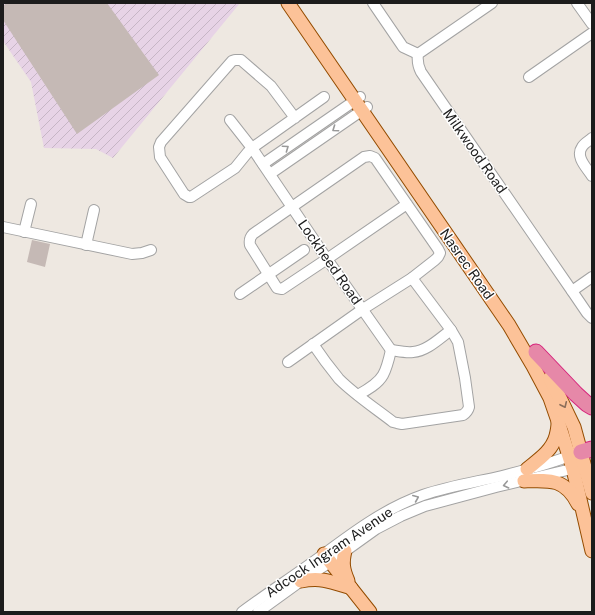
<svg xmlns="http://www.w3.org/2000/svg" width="595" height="615" font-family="'Public Sans',sans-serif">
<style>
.industrial{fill:url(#industrial-furrows)}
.building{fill:#c5b9b5}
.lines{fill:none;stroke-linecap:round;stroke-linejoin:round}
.minor-casing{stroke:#a3a3a3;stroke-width:12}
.major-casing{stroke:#944c00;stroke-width:15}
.highway-casing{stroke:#d7237c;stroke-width:17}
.minor{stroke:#fff;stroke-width:10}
.major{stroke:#fcc298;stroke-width:13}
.highway{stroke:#e688a8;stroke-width:15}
.oneway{stroke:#999}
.oneway2{stroke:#8c6f5a}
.labels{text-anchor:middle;stroke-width:3;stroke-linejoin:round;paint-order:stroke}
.street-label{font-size:14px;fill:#1c1c1c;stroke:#fff}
</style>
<defs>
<pattern id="industrial-furrows" width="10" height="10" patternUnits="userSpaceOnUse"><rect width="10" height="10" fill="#e7d3e6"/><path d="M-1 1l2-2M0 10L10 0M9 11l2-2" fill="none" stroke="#c6b5c5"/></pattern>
</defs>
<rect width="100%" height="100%" fill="#eee8e1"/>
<!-- industrial -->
<polygon class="industrial" points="3,3 240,3 113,158 96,149 44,148 31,82 3,41"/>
<!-- building -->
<g class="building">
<polygon points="7,3 107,3 159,75 77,134 3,20 3,6"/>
<polygon points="32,240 50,244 45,267 27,262"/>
</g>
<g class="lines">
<defs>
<g id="minor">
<polyline points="373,3 401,44 403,47 418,54"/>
<path d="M492,3l-74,51c-1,7 0,12 3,18l151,219 15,22 5,5"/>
<polyline points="577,3 592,24"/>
<polyline points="529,77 592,33"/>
<polyline points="295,118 271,86 241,60 235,60 232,61 161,142 159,147 160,157 184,194 189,197 191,197 235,168 248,152 252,148 324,97"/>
<polyline points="230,120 252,148 327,259 391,350"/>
<path d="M592,138c-3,3 -8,5 -10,9 -7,10 5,21 10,29"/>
<polyline points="263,164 360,97"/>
<polyline points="270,174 367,107"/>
<polyline points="3,227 132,254 142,253 151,250"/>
<polyline points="24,232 31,204"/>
<polyline points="86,245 94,210"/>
<polyline points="572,291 592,277"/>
<polyline points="240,294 304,250"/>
<path d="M313,344c8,12 17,24 26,35 16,16 36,29 54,43l4,1 5,1 61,-9c3,-2 5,-4 6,-8l-4,-29 -7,-36 -7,-12 -39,-52"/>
<path d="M391,350c7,1 15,3 22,2 14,-1 27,-14 38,-22"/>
<path d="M288,362l75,-53 49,-31 23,-18 3,-3 2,-4 -2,-4 -63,-91 -5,-2 -6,1 -111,77c-3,3 -4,6 -3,11l27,43 5,1 45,-30 80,-55"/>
<path d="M358,395c9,-5 20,-11 25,-20 4,-7 6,-16 8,-25"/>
<path d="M242,612c27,-20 55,-38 82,-58 31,-23 62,-46 99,-59 26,-9 53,-13 79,-19 24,-6 50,-13 73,-22"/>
<polyline points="258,612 301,581 330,562 376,529 401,516 425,506 496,487 580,467"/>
</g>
<g id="major">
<polyline points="288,3 509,325 533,366 550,398 558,421 573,469 592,551"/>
<polyline points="550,378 561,400 574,427 592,493"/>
<path d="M527,469c11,-9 25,-18 29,-33 1,-4 2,-9 2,-13"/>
<path d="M524,481c25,-1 41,-3 54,23"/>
<path d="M345,551c-3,12 -2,18 3,30"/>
<polyline points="324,554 370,612"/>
<path d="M301,581c21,-4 31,1 50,7"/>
</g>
<g id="highway">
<polyline points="536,352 576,394 587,404 592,407"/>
<polyline points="581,452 592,449"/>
</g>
</defs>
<!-- minor casing -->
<use href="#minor" class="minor-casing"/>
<!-- major casing -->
<use href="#major" class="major-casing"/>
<!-- highway casing -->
<use href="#highway" class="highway-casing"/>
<!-- minor -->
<use href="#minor" class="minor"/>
<!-- major -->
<use href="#major" class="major"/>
<!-- highway -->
<use href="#highway" class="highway"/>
</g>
<!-- one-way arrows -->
<defs><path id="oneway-chevron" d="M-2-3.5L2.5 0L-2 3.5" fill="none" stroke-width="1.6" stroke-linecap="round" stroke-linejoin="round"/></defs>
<g class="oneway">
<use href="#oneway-chevron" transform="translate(335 129) rotate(145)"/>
<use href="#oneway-chevron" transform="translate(286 148) rotate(-35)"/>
<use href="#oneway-chevron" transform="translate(506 485) rotate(168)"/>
<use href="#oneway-chevron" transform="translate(416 498) rotate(-23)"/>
</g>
<use class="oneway2" href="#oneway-chevron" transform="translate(564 405) rotate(65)"/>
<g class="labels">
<!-- street labels -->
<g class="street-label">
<text transform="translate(475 151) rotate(55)" y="5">Milkwood Road</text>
<text transform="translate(330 262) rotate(55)" y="5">Lockheed Road</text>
<text transform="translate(467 264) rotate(55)" y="5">Nasrec Road</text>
<text transform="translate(329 552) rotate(-34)" y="5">Adcock Ingram Avenue</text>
</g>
</g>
<!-- border -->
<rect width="595" height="615" fill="none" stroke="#1c1c1c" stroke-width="8"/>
</svg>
